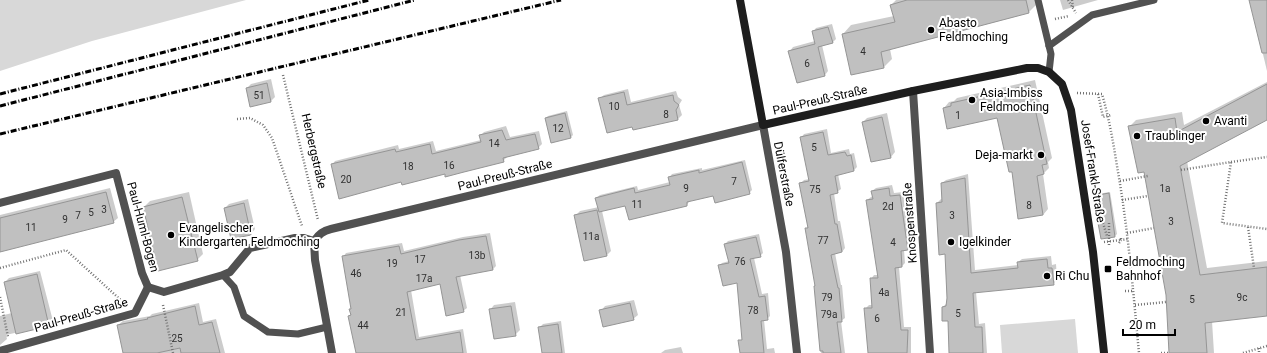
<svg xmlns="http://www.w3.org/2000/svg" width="1267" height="353" font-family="Roboto,sans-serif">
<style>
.green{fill:#d8d8d8}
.shadow{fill:#0003}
.building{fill:#c0c0c0;stroke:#959595}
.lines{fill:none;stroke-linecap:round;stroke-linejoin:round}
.path{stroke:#737373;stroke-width:2.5;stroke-dasharray:1 2;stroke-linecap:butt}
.service{stroke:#515151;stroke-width:7}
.minor{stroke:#515151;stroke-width:8}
.secondary{stroke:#1e1e1e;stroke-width:8}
.rail{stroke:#000;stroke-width:3;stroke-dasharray:6 2 1 2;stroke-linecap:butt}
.poi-dot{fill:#000;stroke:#fff;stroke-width:1.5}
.labels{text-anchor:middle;stroke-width:4;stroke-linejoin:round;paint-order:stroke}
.number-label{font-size:10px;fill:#303030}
.poi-label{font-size:12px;fill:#000;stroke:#fff;text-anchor:start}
.street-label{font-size:12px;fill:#000;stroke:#fff}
</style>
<rect width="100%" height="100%" fill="#fff"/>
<!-- green -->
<g class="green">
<polygon points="0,0 246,0 92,41 0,71"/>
<polygon points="1075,319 1078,353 1002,353 1000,325"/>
</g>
<!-- shadow -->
<g class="shadow">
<polygon points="896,0 1036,0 1037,4 1029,12 890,49 892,59 884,67 843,34 851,25 894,16 891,5"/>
<polygon points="1060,0 1098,0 1063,10"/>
<polygon points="1250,0 1267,0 1267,71"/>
<polygon points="832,24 836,39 832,43 822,45 828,71 825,75 790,51 793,47 815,41 813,32 816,28"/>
<polygon points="271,79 275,97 271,101 247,88 251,84"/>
<polygon points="1035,80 1052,158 1048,162 1049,168 1043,174 1048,209 1043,215 1012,171 998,117 944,108 949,102 954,101 957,98"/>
<polygon points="1267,82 1267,119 1187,161 1207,268 1267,261 1267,315 1212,321 1214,353 1170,353 1167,295 1145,170 1129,127 1136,120 1182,112 1184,125"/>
<polygon points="628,89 631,102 676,91 678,97 682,100 679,105 682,115 678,119 634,129 633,126 599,99 604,95"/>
<polygon points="567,111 573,135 571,137 546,118 548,116"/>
<polygon points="887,113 895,152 891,157 863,122 867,118"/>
<polygon points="506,126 510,137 539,131 542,144 538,148 507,157 503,161 402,181 332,165 335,161 398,145 399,149 433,141 436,151 481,140 480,136 484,132"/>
<polygon points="827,129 831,153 849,149 850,154 854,153 857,167 854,170 838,174 841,189 837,192 834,193 838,221 840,221 845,248 842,252 835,253 841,285 842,285 845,318 841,321 845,353 821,353 815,286 816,285 806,229 808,226 800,184 804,180 810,179 801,138 804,134"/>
<polygon points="745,160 752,190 749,193 714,195 690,200 687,205 626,205 602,211 611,251 607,255 575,216 580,211 599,207 596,198 600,195 637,186 638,190 670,182 669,178 672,174 702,168 702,170"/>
<polygon points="968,174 975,270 1019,265 1018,262 1022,259 1051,256 1052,265 1056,264 1057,280 1053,284 976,292 979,324 985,323 987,353 951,353 949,320 943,307 947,303 946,253 937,203 941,199 943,199 942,183 946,180"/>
<polygon points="892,185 894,193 903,192 911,246 908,249 904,250 905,263 902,266 899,267 904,327 911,327 911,353 873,353 865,309 869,305 873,305 871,279 874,275 878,275 867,200 871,197 873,196 872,191 876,188"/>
<polygon points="110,188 118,218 113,222 0,251 0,215"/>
<polygon points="189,192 203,254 197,260 144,207 150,201"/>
<polygon points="1110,192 1117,234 1115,236 1101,238 1095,196 1097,194"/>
<polygon points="248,199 255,229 251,234 232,238 225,208 229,204"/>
<polygon points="490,233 496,266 493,269 460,275 467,308 463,311 441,283 411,290 419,337 463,329 467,353 375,353 349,316 351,314 350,310 352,308 343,257 346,253 402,243 404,251 463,237"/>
<polygon points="759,234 763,253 760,256 754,258 762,294 768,293 770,316 767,319 764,320 767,349 774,348 775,353 743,353 741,340 743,339 737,282 719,266 722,263 729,261 725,244 728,241"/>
<polygon points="40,271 53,321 49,325 6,335 7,339 0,345 0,316 12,313 5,282 9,278"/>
<polygon points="634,300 638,315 633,319 601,311 605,306"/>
<polygon points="515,302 520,330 515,335 490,310 494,305"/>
<polygon points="199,303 203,322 216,319 225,353 124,353 118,325 123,321 150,316 152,314"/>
<polygon points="561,321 565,353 543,353 539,328 543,324"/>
<polygon points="681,347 683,353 661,353 665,350"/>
</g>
<!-- building -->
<g class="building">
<polygon points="907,0 1026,0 1029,13 881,52 884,68 851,75 842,34 895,22 890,5"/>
<polygon points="1249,0 1267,0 1267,53 1262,53"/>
<polygon points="828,27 833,43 818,47 825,76 797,83 788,51 815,44 812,31"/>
<polygon points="267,83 271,102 250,107 246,88"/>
<polygon points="1267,84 1267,120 1180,166 1200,275 1267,267 1267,316 1205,323 1207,353 1169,353 1166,295 1144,172 1138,173 1128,126 1175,118 1177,132"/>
<polygon points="1030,85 1047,164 1042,165 1044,174 1037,176 1043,215 1018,219 1012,172 1009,172 997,118 947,129 943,108 951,106 951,103"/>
<polygon points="624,92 627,105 673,95 674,101 679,105 676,110 678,120 633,130 632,127 607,133 598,98"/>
<polygon points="565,113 571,138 551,143 545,118"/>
<polygon points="882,117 891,158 871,162 862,122"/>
<polygon points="502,130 506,140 535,134 539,149 503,158 504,162 464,172 445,177 445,174 402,185 401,182 339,199 331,164 395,149 396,152 430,144 432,154 481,142 479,135"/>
<polygon points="823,132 828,155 845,152 847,156 851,155 854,171 835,176 838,193 830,195 835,224 837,224 842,252 831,255 838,288 839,288 842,322 837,322 841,353 823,353 823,351 820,351 814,286 815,286 805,228 808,228 799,183 809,181 800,137"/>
<polygon points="742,162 750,194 715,203 713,196 687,202 687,206 629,220 625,206 599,212 595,198 634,188 635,193 670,185 668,177 699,170 699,173"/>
<polygon points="965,178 971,273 1018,268 1017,262 1047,259 1048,268 1052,268 1054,285 973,293 975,327 982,327 983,353 949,353 948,321 942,321 942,307 946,306 947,298 945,254 939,255 936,203 942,202 941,183"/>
<polygon points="889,188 890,196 900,195 908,250 901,251 902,267 895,268 901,330 908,330 907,353 868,353 864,308 872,308 870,278 878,278 866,200 873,199 871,191"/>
<polygon points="106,192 114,223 0,252 0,218"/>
<polygon points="1109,193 1115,237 1101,239 1093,196"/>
<polygon points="182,197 198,261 158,271 143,207"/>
<polygon points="244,203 251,235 231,239 224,208"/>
<polygon points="597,210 607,256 584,261 574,215"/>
<polygon points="486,236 493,270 456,277 464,312 446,316 440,284 407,292 416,340 460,332 463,353 356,353 348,316 351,315 349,309 351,309 342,256 399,246 401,254 459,240"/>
<polygon points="756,237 761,257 750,259 759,297 765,296 768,320 761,321 764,353 740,353 738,340 742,340 737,283 723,286 718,265 729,263 724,244"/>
<polygon points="37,274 49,326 16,334 4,282"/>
<polygon points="630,303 634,320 603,327 599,310"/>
<polygon points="195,306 199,325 212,322 220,353 181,353 180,348 157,353 123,353 117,325 148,319 147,318"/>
<polygon points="511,306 516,336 494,339 489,309"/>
<polygon points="558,324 562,353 542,353 538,327"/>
</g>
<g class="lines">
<!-- path -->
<g class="path">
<polyline points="1068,0 1076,13"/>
<polyline points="1072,0 1073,8"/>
<polyline points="1055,19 1069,16"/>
<polyline points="283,75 318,220"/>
<path d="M1077,93l25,1c7,24 11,47 15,72 11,62 16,124 22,187"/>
<polyline points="1098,94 1103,117 1111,115"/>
<polyline points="237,119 250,118 263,125 272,138 302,226"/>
<polyline points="1231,162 1267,157"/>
<polyline points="1181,170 1231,162 1222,223 1267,229"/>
<polyline points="1120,181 1148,176"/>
<polyline points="1122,200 1148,196"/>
<polyline points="1103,223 1107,236"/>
<polyline points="1109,223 1109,245"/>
<polyline points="1248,227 1254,268"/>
<polyline points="1127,233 1154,228"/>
<polyline points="1104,242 1121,240 1121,237"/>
<polyline points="1119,243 1121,240 1128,239"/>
<polyline points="1131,264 1159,260"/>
<polyline points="0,268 66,250 124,303"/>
<polyline points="1125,291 1133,291"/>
<polyline points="0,297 8,337"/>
<polyline points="163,305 173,353"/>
<polyline points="1135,305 1166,302"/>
<polyline points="1259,348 1259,353"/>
<polyline points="1161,353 1169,353"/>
<polyline points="1243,353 1267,346"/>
</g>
<!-- service -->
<g class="service">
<polyline points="1038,0 1051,54 1049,72"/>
<polyline points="1049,46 1092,15 1154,0"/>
<polyline points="223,275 234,287 244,316 268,332 298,334 327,327"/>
</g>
<!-- minor -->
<g class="minor">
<polyline points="913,91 930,353"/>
<polyline points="0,203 116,173 142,273 148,287"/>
<path d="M314,241c5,-7 9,-10 17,-12l432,-104 23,127 11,101"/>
<polyline points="314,241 315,260 332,353"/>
<polyline points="148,287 164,292 223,275 230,272 250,248 295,238 304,238 314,241"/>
<polyline points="0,351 135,313 148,287"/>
</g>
<!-- secondary -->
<polyline class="secondary" points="740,0 763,125 913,91 1027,68 1038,68 1049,72 1062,84 1071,110 1093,252 1104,353"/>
<!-- rail -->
<g class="rail">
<polyline points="0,94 369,0"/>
<polyline points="0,106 415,0"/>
<polyline points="0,134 561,0"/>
</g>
</g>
<!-- markers -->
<g class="poi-dot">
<circle cx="931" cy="30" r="4"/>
<circle cx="972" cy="100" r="4"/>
<circle cx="1206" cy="121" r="4"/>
<circle cx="1137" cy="136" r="4"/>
<circle cx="1041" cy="155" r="4"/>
<circle cx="171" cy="235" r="4"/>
<circle cx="951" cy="242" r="4"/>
<rect x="1104" y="265" width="8" height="8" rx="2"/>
<circle cx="1047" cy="276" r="4"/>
</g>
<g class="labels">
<!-- number labels -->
<g class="number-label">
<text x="863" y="55">4</text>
<text x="807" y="67">6</text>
<text x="259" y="99">51</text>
<text x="614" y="110">10</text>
<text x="666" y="118">8</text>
<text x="958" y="119">1</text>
<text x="558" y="132">12</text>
<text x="494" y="147">14</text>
<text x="814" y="151">5</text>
<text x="449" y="169">16</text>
<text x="408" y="170">18</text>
<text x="346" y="183">20</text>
<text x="734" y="185">7</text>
<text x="686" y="192">9</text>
<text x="1165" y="192">1a</text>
<text x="815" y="193">75</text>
<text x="637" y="208">11</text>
<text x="1029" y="209">8</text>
<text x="888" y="210">2d</text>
<text x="104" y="213">3</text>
<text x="91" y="216">5</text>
<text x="78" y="219">7</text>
<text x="952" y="219">3</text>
<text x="65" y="223">9</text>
<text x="1171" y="225">3</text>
<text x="31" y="231">11</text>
<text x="591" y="240">11a</text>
<text x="823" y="244">77</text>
<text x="893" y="246">4</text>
<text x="477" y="259">13b</text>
<text x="420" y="263">17</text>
<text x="740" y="265">76</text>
<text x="392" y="267">19</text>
<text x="356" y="277">46</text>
<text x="424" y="282">17a</text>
<text x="884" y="296">4a</text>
<text x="827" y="301">79</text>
<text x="1242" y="301">9c</text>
<text x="1192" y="303">5</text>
<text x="753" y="314">78</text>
<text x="401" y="316">21</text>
<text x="958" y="317">5</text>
<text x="829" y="318">79a</text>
<text x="877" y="322">6</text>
<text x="363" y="329">44</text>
<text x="177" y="342">25</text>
</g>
<!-- poi labels -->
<g class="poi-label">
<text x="939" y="27">Abasto<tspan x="939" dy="14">Feldmoching</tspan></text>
<text x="980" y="97">Asia-Imbiss<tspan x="980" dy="14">Feldmoching</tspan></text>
<text x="1214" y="125">Avanti</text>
<text x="1145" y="140">Traublinger</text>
<text x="1033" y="159" text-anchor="end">Deja-markt</text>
<text x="179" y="232">Evangelischer<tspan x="179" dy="14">Kindergarten Feldmoching</tspan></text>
<text x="959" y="246">Igelkinder</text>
<text x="1116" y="266">Feldmoching<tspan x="1116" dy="14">Bahnhof</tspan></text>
<text x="1055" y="280">Ri Chu</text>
</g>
<!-- street labels -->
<g class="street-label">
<text transform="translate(820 100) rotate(-13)" y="4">Paul-Preuß-Straße</text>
<text transform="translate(314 151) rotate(77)" y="4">Herbergstraße</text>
<text transform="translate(1093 171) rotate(81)" y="4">Josef-Frankl-Straße</text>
<text transform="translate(784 174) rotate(79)" y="4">Dülferstraße</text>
<text transform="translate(505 175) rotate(-14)" y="4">Paul-Preuß-Straße</text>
<text transform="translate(910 223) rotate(-94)" y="4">Knospenstraße</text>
<text transform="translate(143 227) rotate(75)" y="4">Paul-Huml-Bogen</text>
<text transform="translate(81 315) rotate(-16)" y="4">Paul-Preuß-Straße</text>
</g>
</g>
<!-- scale -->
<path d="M1123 329v6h52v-6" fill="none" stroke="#000000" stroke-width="2"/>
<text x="1129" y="329" font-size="12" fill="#000000" stroke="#ffffff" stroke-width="3" paint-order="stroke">20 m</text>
</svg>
